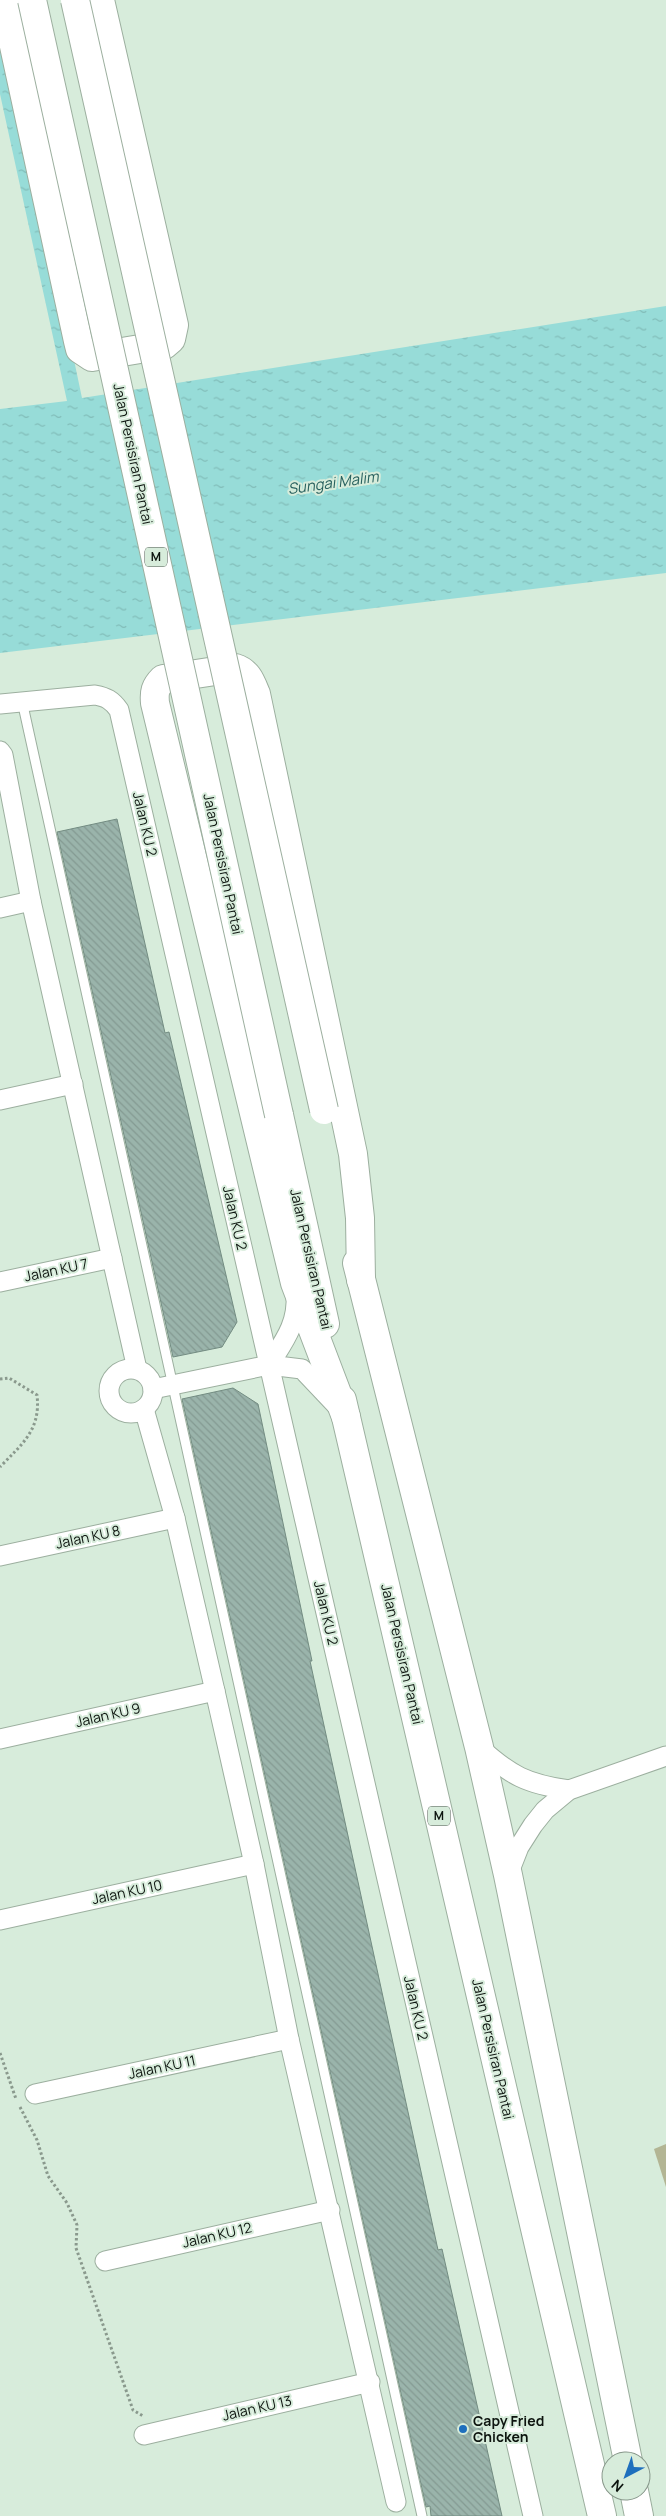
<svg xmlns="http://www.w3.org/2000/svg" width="666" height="2516" font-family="Manrope,sans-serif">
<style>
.pitch{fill:#b3b594}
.water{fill:url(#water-ripples)}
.building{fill:url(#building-back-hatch);stroke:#738c82}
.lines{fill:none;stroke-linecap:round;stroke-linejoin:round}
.service-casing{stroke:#9caf9f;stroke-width:11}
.minor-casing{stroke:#9caf9f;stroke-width:21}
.primary-casing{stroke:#9caf9f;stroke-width:30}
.path{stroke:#8a998d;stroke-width:3;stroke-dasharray:2.5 2.5;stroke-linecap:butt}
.service{stroke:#fff;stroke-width:9}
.minor{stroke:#fff;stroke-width:19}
.primary{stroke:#fff;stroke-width:28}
.primary-bridge-casing{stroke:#9caf9f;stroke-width:30;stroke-linecap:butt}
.primary-bridge{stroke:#fff;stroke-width:28}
.poi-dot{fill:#1e6fbd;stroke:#d7ecdb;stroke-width:2}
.labels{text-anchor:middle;stroke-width:4;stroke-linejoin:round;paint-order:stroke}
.shield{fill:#d7ecdb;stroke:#4a554c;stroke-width:1}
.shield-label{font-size:12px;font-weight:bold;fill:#0d140f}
.street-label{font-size:14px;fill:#0d140f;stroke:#d7ecdb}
.poi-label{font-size:14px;font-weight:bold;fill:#0d140f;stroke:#d7ecdb;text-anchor:start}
.water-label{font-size:15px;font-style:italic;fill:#27605e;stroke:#d7ecdb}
</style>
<defs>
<pattern id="water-ripples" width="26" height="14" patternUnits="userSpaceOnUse" patternTransform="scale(1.25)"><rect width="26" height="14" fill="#97dcd8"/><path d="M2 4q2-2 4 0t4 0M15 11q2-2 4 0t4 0" fill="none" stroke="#81bcb8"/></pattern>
<pattern id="building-back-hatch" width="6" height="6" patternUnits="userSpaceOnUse" patternTransform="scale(1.25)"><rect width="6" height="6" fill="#9ab4ab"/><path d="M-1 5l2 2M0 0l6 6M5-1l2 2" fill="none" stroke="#849a92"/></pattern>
</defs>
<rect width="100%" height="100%" fill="#d7ecdb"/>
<!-- pitch -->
<polygon class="pitch" points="666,2144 666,2187 654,2149"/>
<!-- water -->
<polygon class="water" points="0,8 82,398 666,306 666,573 0,653 0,409 67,401 0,94"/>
<!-- building -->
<g class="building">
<polygon points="117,819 165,1033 169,1032 237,1322 222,1347 173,1357 57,832"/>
<polygon points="233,1388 258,1404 312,1661 310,1661 438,2250 442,2249 502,2516 431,2516 430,2506 426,2507 182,1399"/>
</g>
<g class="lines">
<defs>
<polyline id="service" points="22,701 422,2516"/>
<g id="minor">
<path d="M0,704l95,-9c11,2 17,5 24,15l414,1806"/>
<polyline points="0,751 3,755 31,901 137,1369"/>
<polyline points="0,908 31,901"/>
<polyline points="0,1100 73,1084"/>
<polyline points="0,1282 112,1258"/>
<path d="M269,1365c15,-24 29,-41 27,-71"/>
<circle cx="131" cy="1391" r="22"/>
<polyline points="153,1389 269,1365 302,1369 337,1406"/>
<polyline points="144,1409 175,1518 215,1691 254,1864 289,2039 396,2502"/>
<polyline points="0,1556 175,1518"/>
<polyline points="0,1739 215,1691"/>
<path d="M479,1747c32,29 48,37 90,43"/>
<polyline points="508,1875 519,1847 533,1825 545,1810 569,1790 666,1756"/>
<polyline points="0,1920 254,1864"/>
<polyline points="35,2094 289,2039"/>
<polyline points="105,2261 330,2210"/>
<polyline points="144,2435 370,2382"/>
</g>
<g id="primary">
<polyline points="4,0 78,341 80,349 92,357 164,345 171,339 174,325 100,0"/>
<polyline points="279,1115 325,1324"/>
<polyline points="357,1263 479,1747 508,1875 628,2461"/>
<polyline points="342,1400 602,2516"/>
<path d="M346,1417l-51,-134 -140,-580c-1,-11 0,-16 8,-24l72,-11c13,4 16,14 21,26l97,460 7,64 1,62"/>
<polyline points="634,2491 639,2516"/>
</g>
</defs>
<!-- service casing -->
<use href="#service" class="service-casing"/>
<!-- minor casing -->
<use href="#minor" class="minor-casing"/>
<!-- primary casing -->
<use href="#primary" class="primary-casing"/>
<!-- path -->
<g class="path">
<path d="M0,1379l9,-1 28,17c4,35 -15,49 -37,72"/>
<polyline points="0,2053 16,2099"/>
<polyline points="20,2107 37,2140 48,2176 67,2203 77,2225 76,2248 133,2410 143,2416"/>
</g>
<!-- service -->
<use href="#service" class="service"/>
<!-- minor -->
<use href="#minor" class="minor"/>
<!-- primary -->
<use href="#primary" class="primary"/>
<defs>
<g id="primary-bridge">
<polyline points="32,0 279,1115"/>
<polyline points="75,0 324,1110"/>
</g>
</defs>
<!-- primary-bridge casing -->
<use href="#primary-bridge" class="primary-bridge-casing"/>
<!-- primary-bridge -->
<use href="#primary-bridge" class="primary-bridge"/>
</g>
<!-- markers -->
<circle class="poi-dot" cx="463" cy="2429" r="5"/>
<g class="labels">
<!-- shield labels -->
<g class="shield">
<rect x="145" y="547.5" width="22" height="19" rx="4"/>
<rect x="428" y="1806.5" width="22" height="19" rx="4"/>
</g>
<g class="shield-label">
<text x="156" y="561">M</text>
<text x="439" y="1820">M</text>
</g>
<!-- street labels -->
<g class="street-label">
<text transform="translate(133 454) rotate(78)" y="5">Jalan Persisiran Pantai</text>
<text transform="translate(145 824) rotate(77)" y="5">Jalan KU 2</text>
<text transform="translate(223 864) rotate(78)" y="5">Jalan Persisiran Pantai</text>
<text transform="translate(235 1218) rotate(77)" y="5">Jalan KU 2</text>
<text transform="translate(311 1259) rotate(77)" y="5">Jalan Persisiran Pantai</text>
<text transform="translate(56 1270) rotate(-12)" y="5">Jalan KU 7</text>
<text transform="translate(88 1537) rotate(-12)" y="5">Jalan KU 8</text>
<text transform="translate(326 1613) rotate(77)" y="5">Jalan KU 2</text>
<text transform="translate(402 1654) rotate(77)" y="5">Jalan Persisiran Pantai</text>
<text transform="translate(108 1715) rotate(-13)" y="5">Jalan KU 9</text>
<text transform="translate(127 1892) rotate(-12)" y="5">Jalan KU 10</text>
<text transform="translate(416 2008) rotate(77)" y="5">Jalan KU 2</text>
<text transform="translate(493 2049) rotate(77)" y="5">Jalan Persisiran Pantai</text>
<text transform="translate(162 2067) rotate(-12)" y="5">Jalan KU 11</text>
<text transform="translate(217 2235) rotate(-13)" y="5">Jalan KU 12</text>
<text transform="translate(257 2408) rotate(-13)" y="5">Jalan KU 13</text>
</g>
<!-- poi labels -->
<g class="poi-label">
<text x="473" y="2426">Capy Fried<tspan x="473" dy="16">Chicken</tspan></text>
</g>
<!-- water labels -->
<g class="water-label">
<text transform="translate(333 483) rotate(-8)" y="5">Sungai Malim</text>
</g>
</g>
<!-- north arrow -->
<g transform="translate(626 2476) rotate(221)"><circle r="24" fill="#d7ecdb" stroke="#869689"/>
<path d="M0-4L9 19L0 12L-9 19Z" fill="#1e6fbd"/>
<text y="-8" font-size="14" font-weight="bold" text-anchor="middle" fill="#0d140f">N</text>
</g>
</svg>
